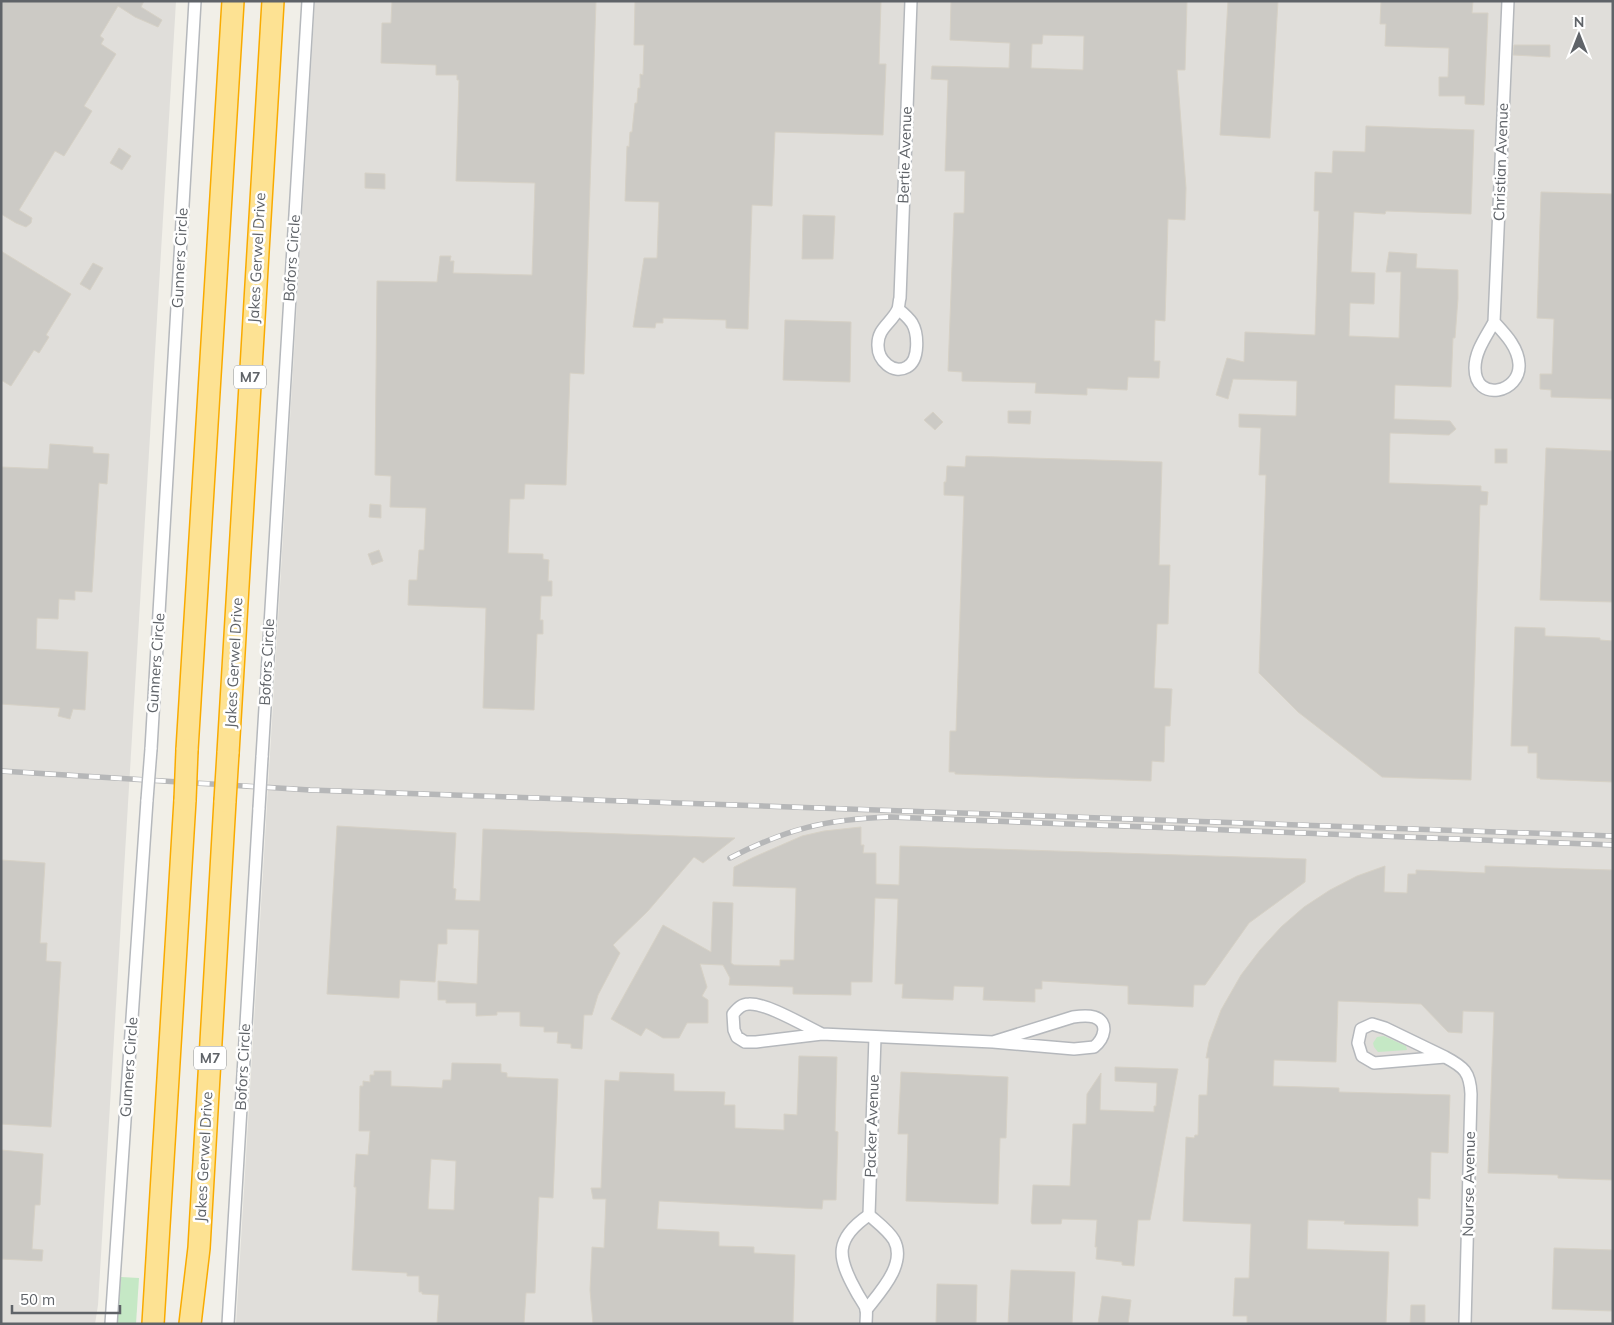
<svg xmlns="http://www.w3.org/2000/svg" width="1614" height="1325" font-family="Mulish,sans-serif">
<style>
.industrial{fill:#e0deda}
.green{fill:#c5e8c5}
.building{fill:#cccac5;stroke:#d6d1c6;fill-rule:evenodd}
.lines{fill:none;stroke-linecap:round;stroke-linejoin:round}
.street-casing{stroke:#b5b8bc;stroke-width:14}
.highway-casing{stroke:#f9ab00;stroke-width:24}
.street{stroke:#fff;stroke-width:11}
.highway{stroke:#fde293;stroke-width:21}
.rail-casing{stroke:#b6b7b8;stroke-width:5.5}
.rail{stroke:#fff;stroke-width:4;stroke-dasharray:11;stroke-linecap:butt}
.street-bridge-casing{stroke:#b5b8bc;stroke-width:14;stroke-linecap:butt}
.highway-bridge-casing{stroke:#f9ab00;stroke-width:24;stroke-linecap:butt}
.street-bridge{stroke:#fff;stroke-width:11}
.highway-bridge{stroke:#fde293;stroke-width:21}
.labels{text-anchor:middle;stroke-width:5;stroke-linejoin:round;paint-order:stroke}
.shield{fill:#fff;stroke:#8f9295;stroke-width:1}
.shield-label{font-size:14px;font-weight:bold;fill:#5f6368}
.street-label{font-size:15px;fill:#5f6368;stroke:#fff}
</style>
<rect width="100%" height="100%" fill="#f1efe8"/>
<!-- industrial -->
<g class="industrial">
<polygon points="1,1 176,1 98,1305 95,1324 1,1324"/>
<polygon points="315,1 1613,1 1613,1324 236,1324"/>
</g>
<!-- green -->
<g class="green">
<polygon points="1384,1036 1406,1046 1407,1050 1378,1052 1374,1047 1373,1043 1377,1037"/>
<polygon points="121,1277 139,1278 136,1324 117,1324"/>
</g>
<!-- building -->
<g class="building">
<polygon points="1,1 144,1 141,7 162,20 158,27 135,17 118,6 100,36 104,39 101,44 116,54 84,106 92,111 64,156 55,151 19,210 32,218 31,223 26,227 16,223 1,214"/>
<polygon points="392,1 596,1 584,374 570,373 566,485 525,484 524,499 510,499 508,553 543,554 543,559 549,560 548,581 552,581 552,596 541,596 540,620 543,620 543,634 537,634 534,710 483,708 486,608 408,605 409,580 417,580 419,550 424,550 426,508 390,507 391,476 375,475 377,281 437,282 440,256 451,256 450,261 454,261 453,273 532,275 535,183 456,181 459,80 457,80 457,75 436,75 436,65 381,63 382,23 391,23"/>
<polygon points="635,1 881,1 879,64 886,64 883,135 775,132 772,206 752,205 748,329 726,328 726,320 663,318 663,323 656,323 655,328 633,327 644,258 657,258 659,202 625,201 627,146 629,147 630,132 632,132 635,103 637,103 638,88 640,88 640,74 643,75 644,45 634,45"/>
<path d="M951,1h236l-2,69h-8l9,118 -1,32 -17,-1 -3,102 -10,-1 -1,41h6l-1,17 -31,-1 -1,13 -40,-2v7l-52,-2 1,-10 -74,-2v-9l-14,-1 6,-158h10l1,-42h-20l3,-91 -17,-1 1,-13 77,2 1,-25 -60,-3zM1043,35l41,1 -1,34 -52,-2 1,-24h10z"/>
<polygon points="1228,1 1278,1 1270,138 1220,135"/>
<polygon points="1381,1 1473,1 1472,13 1488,13 1484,105 1465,104 1465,96 1439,96 1439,77 1448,77 1449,48 1385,46 1386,24 1380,24"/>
<polygon points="1514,45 1550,45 1550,57 1513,55"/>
<polygon points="1366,126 1474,130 1471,214 1386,211 1385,214 1354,212 1351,272 1375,273 1374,304 1350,303 1349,336 1399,338 1401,272 1386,272 1389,252 1417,254 1416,268 1458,270 1458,298 1455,338 1453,338 1451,387 1395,385 1394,419 1450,421 1456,429 1449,435 1390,433 1389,483 1481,486 1481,491 1488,492 1487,505 1480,505 1471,780 1382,777 1298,712 1259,673 1266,475 1259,475 1261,428 1239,427 1239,414 1296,416 1297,381 1233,379 1228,399 1216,395 1227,358 1244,362 1245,332 1315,335 1319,211 1314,211 1315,172 1332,173 1333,151 1365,152"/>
<polygon points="119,148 131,156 122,170 110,163"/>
<polygon points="365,173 385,174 385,189 365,188"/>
<polygon points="1541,192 1613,194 1613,399 1551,397 1551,390 1540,389 1540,374 1552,374 1554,319 1537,318"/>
<polygon points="803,215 835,216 833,259 802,259"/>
<polygon points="1,251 71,294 46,335 49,337 39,353 34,350 11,386 1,380"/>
<polygon points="93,263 103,268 90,290 80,284"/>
<polygon points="785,320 851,322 850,382 783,380"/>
<polygon points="1008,411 1031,411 1030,424 1008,423"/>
<polygon points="933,412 943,422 935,430 924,420"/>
<polygon points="50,444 93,447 93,453 109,454 107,484 99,483 92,592 75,591 75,600 59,599 58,619 37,618 36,649 88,652 85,710 73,709 70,719 58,716 60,708 1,704 1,467 48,469"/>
<polygon points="1546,448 1613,451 1613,602 1540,600"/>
<rect x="1495" y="449" width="12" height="14"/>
<polygon points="966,456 1162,462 1159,565 1170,565 1168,624 1157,624 1154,688 1172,689 1170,726 1165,726 1164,762 1152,761 1151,781 955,774 955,772 949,772 950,731 956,731 964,496 944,495 944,482 946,482 947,466 965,467"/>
<polygon points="370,504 381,505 381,518 369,517"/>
<polygon points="379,550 383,561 372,565 368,554"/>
<polygon points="1515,627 1545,628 1545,636 1600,638 1600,640 1613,641 1613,782 1540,779 1540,778 1537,778 1537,753 1528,753 1528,746 1511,746"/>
<polygon points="337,826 456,833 453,888 456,889 455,900 480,901 483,829 735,838 703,863 694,857 648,911 613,945 620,953 598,995 592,1015 584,1015 582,1049 571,1048 571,1044 557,1043 558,1032 544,1032 544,1027 520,1026 520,1012 497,1012 497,1015 476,1016 476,1003 446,1003 446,1000 438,1000 438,981 477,984 479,930 447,929 447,944 438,944 435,982 400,980 399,998 327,994"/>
<polygon points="861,827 861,845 864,845 863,853 876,853 876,884 899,885 900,846 1306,859 1305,882 1249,923 1205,985 1194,985 1193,1007 1128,1004 1128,986 1042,981 1042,989 1035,989 1035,1002 983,1000 984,987 954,986 953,1000 902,998 903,984 895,984 898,899 875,898 872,982 851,982 851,995 793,994 793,987 729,985 730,978 723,965 700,964 707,987 702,996 708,1000 708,1023 687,1023 679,1038 663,1038 646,1028 641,1036 611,1019 663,925 711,952 713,902 733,903 731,963 734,965 780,966 780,960 794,960 796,888 733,886 734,867 754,857 802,836 824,831"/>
<polygon points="1,860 45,863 40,943 47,943 46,961 61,962 51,1127 1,1124"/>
<polygon points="1385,866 1384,892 1407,893 1408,874 1416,874 1416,870 1485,873 1485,866 1613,870 1613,1180 1558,1178 1558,1175 1488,1173 1494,1012 1463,1011 1462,1033 1448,1032 1421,1004 1338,1001 1336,1062 1274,1060 1273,1086 1339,1088 1339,1092 1450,1095 1448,1153 1431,1152 1430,1199 1418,1198 1418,1226 1344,1224 1345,1221 1308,1220 1307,1249 1389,1252 1386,1324 1247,1324 1247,1316 1233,1316 1235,1278 1249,1278 1251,1224 1183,1221 1186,1137 1194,1138 1195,1135 1198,1135 1199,1095 1207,1095 1209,1058 1206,1058 1209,1042 1221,1010 1241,975 1260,950 1281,927 1304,907 1330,890 1357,876"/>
<polygon points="799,1056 837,1057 835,1131 838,1132 836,1200 823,1200 822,1209 659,1201 657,1229 719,1232 719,1246 754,1247 754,1253 795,1255 793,1324 593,1324 590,1290 592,1247 604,1248 606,1199 593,1199 591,1188 601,1188 605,1080 619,1081 620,1072 674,1074 674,1091 725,1092 724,1105 735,1105 735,1128 784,1130 784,1114 797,1115"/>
<path d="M452,1063l49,1v8l6,1v4l51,2 -5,119 -14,-1 -4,96h-9l-2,31h-87l2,-29 -17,-1v-2h-3v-16h-12v-3l-55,-3 4,-77v-6h-2l2,-33 12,1 2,-24h-11l1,-45h3v-5l7,1v-7h4v-4h17v15l51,2 1,-8h8zM431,1159l25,2 -2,49 -26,-1z"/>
<polygon points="1115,1067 1178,1069 1150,1220 1138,1220 1134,1266 1122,1265 1122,1262 1096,1259 1097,1247 1095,1247 1097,1220 1062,1219 1061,1224 1032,1224 1031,1222 1033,1185 1070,1186 1073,1124 1086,1124 1087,1094 1101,1073 1100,1110 1154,1112 1154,1106 1156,1106 1157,1083 1115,1081"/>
<polygon points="901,1072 1008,1077 1006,1138 1000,1138 998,1204 906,1201 908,1134 898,1134"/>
<polygon points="1,1150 43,1154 40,1205 35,1205 32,1249 43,1250 42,1261 1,1259"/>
<polygon points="1554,1248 1613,1250 1613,1311 1552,1309"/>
<polygon points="1011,1270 1075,1272 1072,1324 1008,1324"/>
<polygon points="937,1284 977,1285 976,1324 936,1324"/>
<polygon points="1102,1296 1131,1300 1128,1324 1098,1324"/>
<polygon points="1411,1305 1425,1305 1425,1324 1410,1324"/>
</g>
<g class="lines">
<defs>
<g id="street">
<path d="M898,309c5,4 10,8 14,14 6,10 8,37 -5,44 -14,8 -29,-7 -29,-21 -1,-18 14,-23 20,-37 1,-3 1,-8 2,-11l11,-297"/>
<path d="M1494,322c11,12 24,25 25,42 2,29 -44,39 -44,4 0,-17 11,-31 19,-46l14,-321"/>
<polyline points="151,749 195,1"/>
<polyline points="262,757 308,1"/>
<path d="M822,1034c-17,-8 -55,-31 -73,-30 -7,0 -11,4 -16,10l1,16 3,7 8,5h11l66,-8 171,8 81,7 20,-2c10,-8 16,-25 0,-30 -7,-2 -14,-1 -21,0l-80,25"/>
<path d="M1445,1057l-71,6 -12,-7 -4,-13 3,-14 11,-5 13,4 60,29c19,10 25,15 26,37l-6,230"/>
<polyline points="869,1215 875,1037"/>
<path d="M866,1310c14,-18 41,-46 28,-70 -6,-10 -16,-17 -25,-25"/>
<polyline points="111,1324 147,800"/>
<polyline points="228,1324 259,808"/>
<path d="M866,1324c0,-5 1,-11 0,-16 -3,-6 -7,-11 -10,-17 -19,-34 -22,-52 13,-76"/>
</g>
<g id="highway">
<polyline points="187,750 233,1"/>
<polyline points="228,753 273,1"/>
<polyline points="153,1324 185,800"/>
<polyline points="190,1324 199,1248 225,801"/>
</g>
</defs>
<!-- street casing -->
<use href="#street" class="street-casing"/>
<!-- highway casing -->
<use href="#highway" class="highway-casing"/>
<!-- street -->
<use href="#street" class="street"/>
<!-- highway -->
<use href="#highway" class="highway"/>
<defs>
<g id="rail">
<polyline points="1,771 310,790 1613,836"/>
<path d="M730,858c56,-29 97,-39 160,-41l723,28"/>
</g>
</defs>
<!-- rail casing -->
<use href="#rail" class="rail-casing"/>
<!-- rail -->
<use href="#rail" class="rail"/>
<defs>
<g id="street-bridge">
<polyline points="147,800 151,749"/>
<polyline points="259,808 262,757"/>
</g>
<g id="highway-bridge">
<polyline points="185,800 187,750"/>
<polyline points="225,801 228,753"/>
</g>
</defs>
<!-- street-bridge casing -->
<use href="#street-bridge" class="street-bridge-casing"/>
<!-- highway-bridge casing -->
<use href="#highway-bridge" class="highway-bridge-casing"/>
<!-- street-bridge -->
<use href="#street-bridge" class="street-bridge"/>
<!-- highway-bridge -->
<use href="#highway-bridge" class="highway-bridge"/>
</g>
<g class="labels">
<!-- shield labels -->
<g class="shield">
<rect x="234" y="365.5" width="32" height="23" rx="4"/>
<rect x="194" y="1046.5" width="32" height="23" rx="4"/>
</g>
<g class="shield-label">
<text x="250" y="382">M7</text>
<text x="210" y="1063">M7</text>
</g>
<!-- street labels -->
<g class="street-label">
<text transform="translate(905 155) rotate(-88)" y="5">Bertie Avenue</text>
<text transform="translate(1501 162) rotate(-88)" y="5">Christian Avenue</text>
<text transform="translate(180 258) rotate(-87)" y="5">Gunners Circle</text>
<text transform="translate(257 258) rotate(-87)" y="5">Jakes Gerwel Drive</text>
<text transform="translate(292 258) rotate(-86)" y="5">Bofors Circle</text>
<text transform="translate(267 662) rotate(-87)" y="5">Bofors Circle</text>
<text transform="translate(156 663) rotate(-86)" y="5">Gunners Circle</text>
<text transform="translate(234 663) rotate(-87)" y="5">Jakes Gerwel Drive</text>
<text transform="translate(129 1067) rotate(-86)" y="5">Gunners Circle</text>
<text transform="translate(243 1067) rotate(-87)" y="5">Bofors Circle</text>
<text transform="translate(872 1126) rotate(-88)" y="5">Packer Avenue</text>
<text transform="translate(204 1157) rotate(-87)" y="5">Jakes Gerwel Drive</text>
<text transform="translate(1469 1184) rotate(-89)" y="5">Nourse Avenue</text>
</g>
</g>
<!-- border -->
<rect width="1614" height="1325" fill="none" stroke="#5f6368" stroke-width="5"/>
<!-- north arrow -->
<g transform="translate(1579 35)" stroke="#ffffff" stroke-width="4" paint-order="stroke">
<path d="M0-4L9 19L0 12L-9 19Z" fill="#5f6368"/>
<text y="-8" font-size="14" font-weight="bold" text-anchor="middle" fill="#5f6368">N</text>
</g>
<!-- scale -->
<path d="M12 1305v8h108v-8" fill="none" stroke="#5f6368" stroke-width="2.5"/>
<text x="20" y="1305" font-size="15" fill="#5f6368" stroke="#ffffff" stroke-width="4" paint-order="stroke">50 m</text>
</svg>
